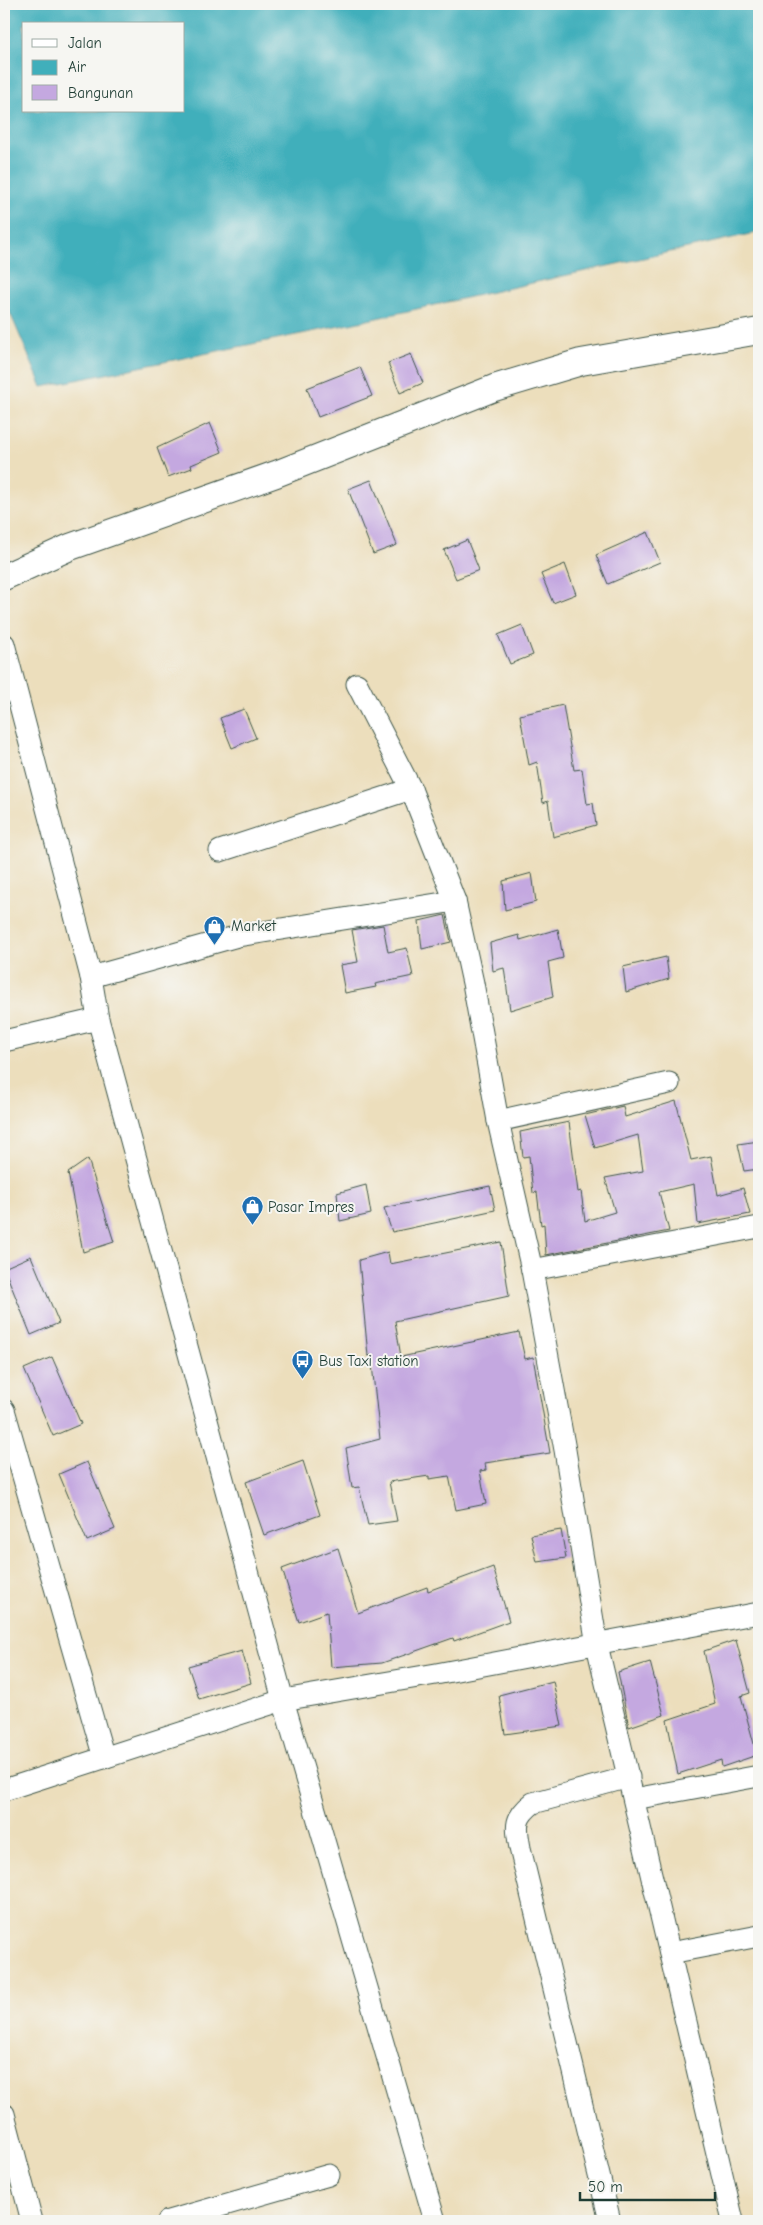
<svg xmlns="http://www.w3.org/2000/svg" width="763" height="2225" font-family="'Comic Neue',sans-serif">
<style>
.water{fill:#40afbb;stroke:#307678;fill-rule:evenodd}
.building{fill:#c4a8e0}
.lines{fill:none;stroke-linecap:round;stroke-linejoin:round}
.minor-casing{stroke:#3e5548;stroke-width:23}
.major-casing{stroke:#3e5548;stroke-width:28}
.minor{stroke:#fff;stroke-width:21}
.major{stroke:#fff;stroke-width:26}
.labels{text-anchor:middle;stroke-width:4;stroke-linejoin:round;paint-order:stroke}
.poi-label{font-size:15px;fill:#1f3d34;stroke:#f6f6f2;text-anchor:start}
</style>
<rect width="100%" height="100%" fill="#f6f6f2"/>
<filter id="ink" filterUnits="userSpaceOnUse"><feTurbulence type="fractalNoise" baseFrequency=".02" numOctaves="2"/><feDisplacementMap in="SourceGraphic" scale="10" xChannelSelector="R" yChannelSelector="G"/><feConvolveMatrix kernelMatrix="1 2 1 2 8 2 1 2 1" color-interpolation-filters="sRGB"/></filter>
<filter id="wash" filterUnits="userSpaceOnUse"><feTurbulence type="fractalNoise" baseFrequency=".0096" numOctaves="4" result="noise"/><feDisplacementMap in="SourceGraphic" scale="20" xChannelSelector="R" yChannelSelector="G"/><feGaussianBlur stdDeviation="1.12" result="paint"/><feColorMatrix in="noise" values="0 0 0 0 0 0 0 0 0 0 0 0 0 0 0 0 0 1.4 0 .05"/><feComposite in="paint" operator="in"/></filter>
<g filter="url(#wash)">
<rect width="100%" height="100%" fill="#ecdebc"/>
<!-- water -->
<path class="water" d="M4,4h755v228l-409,92 -308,63 -38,-88zM24,24h160v87h-160z"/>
<g id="blocks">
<!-- building -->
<g class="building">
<polygon points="411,354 423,383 400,393 388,363"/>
<polygon points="360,367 372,396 318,417 307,388"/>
<polygon points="210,423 222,452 191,465 192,468 168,477 157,448"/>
<polygon points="371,480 397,545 373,554 348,489"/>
<polygon points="648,532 660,562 608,584 596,555"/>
<polygon points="467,540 479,570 456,579 444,550"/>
<polygon points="565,564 576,594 553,603 541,574"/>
<polygon points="522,625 533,655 510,664 498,635"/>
<polygon points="563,705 574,770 582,769 587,804 593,803 596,825 553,837 548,801 543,803 537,762 529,765 520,715"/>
<polygon points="244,709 256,738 232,748 220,718"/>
<polygon points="532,873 536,902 505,910 503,881"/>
<polygon points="445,915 451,942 422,949 419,921"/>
<polygon points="383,925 388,952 407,948 413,976 375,984 376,987 345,993 340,965 358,962 352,930"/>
<polygon points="558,929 563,958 548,962 553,997 510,1010 504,968 493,971 490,943 519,935 520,940"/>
<polygon points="666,957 669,979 626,992 623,967"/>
<polygon points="676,1101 691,1160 711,1156 718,1195 743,1188 750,1214 698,1224 694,1184 659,1192 669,1231 546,1255 544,1224 541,1225 537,1192 533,1193 529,1156 523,1157 520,1132 569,1122 578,1192 581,1191 585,1221 615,1212 605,1178 643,1171 638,1135 595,1148 585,1115 623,1106 625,1117"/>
<polygon points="759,1141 759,1169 744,1171 738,1144"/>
<polygon points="88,1159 114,1242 83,1252 68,1173"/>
<polygon points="366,1185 371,1214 340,1221 337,1193"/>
<polygon points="490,1186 495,1210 392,1232 384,1208"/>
<polygon points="501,1242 509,1296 395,1321 401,1357 519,1332 525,1359 533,1357 550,1453 485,1463 486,1470 480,1471 486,1504 456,1510 449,1476 429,1479 429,1476 389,1482 397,1521 368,1525 359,1487 352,1488 346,1448 380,1439 371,1355 368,1356 359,1260 388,1252 390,1264"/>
<polygon points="31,1256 59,1323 31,1335 4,1268"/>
<polygon points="52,1357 81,1424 53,1436 24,1369"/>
<polygon points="303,1461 320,1515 264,1535 246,1482"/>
<polygon points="87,1462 115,1529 87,1541 59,1474"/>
<polygon points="561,1530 566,1558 537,1562 531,1535"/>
<polygon points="338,1548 358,1613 427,1587 428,1591 493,1567 509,1621 454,1641 453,1638 382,1663 331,1667 327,1612 299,1622 282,1569"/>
<polygon points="736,1640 750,1693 741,1696 757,1755 722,1767 721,1760 678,1774 667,1720 715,1704 704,1651"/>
<polygon points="242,1651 251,1683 199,1699 188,1666"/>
<polygon points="650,1662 664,1715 629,1727 618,1672"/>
<polygon points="553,1681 562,1726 505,1734 499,1695"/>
</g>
</g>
</g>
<g filter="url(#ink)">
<use href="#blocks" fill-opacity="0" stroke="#3e5548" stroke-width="1"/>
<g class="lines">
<defs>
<g id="minor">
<polyline points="4,644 91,977 98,1019 283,1700 435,2221"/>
<polyline points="357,684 411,789 455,901 473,983 498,1121 532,1270 565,1450 597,1645 733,2221"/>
<polyline points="220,851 411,789"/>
<polyline points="91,977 238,936 455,901"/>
<polyline points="4,1041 98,1019"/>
<polyline points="498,1121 669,1083"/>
<polyline points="532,1270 759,1227"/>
<polyline points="4,1410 104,1758"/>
<polyline points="4,1790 283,1700 436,1674 759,1613"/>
<polyline points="634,1799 759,1776"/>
<polyline points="670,1953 759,1936"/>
<polyline points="4,2114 32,2221"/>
<polyline points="168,2221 329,2175"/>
<path d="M610,2221l-90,-373c-4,-22 -6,-30 13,-45l96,-26"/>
</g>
<polyline id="major" points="4,577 70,547 276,474 494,388 581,362 759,331"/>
</defs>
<!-- minor casing -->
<use href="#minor" class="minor-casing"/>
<!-- major casing -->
<use href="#major" class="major-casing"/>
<!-- minor -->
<use href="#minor" class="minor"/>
<!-- major -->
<use href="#major" class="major"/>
</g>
</g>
<!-- icons -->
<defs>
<symbol id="shop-pin" viewBox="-11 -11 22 30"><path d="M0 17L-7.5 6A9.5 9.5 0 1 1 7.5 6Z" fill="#1f6fb2" stroke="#f6f6f2"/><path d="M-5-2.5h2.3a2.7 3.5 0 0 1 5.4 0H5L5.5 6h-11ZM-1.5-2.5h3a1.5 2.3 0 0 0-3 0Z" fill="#fff"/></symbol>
<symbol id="bus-pin" viewBox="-11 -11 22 30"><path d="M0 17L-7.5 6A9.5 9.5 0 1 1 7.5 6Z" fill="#1f6fb2" stroke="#f6f6f2"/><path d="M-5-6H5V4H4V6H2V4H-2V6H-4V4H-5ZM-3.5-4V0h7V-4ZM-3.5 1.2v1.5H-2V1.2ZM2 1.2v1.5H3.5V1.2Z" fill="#fff"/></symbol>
</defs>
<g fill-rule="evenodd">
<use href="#shop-pin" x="202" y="914" width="25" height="34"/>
<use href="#shop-pin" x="240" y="1194" width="25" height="34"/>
<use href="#bus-pin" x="290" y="1348" width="25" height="34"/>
</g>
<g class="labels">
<!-- poi labels -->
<g class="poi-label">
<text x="231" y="931">Market</text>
<text x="268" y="1212">Pasar Impres</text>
<text x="319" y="1366">Bus Taxi station</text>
</g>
</g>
<!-- margin -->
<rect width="763" height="2225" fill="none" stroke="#f6f6f2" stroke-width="20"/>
<!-- legend -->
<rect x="22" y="22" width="162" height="90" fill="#f6f6f2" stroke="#a0aca6"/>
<rect x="32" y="39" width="25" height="8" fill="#ffffff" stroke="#a0aca6"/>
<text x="68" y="48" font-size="15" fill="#1f3d34">Jalan</text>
<rect x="32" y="60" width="25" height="15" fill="#40afbb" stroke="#a0aca6"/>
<text x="68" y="72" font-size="15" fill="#1f3d34">Air</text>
<rect x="32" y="85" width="25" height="15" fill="#c4a8e0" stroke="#a0aca6"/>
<text x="68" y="98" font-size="15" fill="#1f3d34">Bangunan</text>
<!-- scale -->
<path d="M580 2192v8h135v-8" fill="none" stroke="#1f3d34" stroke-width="2.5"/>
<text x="588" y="2192" font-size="15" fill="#1f3d34" stroke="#f6f6f2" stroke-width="4" paint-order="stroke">50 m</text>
</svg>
